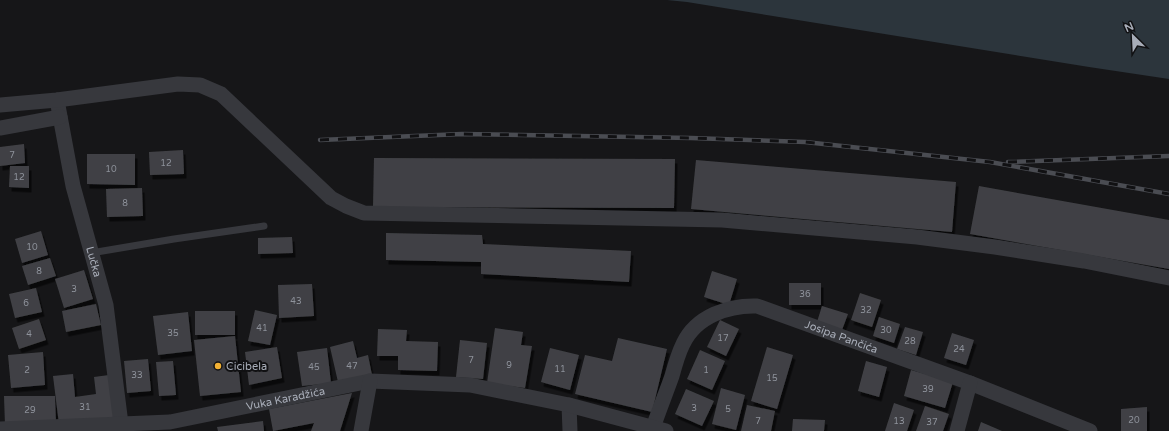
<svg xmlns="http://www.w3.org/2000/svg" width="1169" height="431" font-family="'Varela Round',sans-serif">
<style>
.water{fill:#2c353c}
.building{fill:#404145;filter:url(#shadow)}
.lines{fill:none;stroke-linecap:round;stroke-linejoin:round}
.lane{stroke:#37383d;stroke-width:7}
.street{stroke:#37383d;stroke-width:15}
.rail-casing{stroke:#4a4c52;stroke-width:4.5}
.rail{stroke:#111113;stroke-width:3;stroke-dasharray:9;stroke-linecap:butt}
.poi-dot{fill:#f2b134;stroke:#111113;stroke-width:1.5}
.labels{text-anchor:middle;stroke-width:4;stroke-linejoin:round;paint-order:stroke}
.number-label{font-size:9px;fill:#8e929b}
.street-label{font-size:11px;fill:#a8adb8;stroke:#111113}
.poi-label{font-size:11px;fill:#a8adb8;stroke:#111113;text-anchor:start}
</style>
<defs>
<filter id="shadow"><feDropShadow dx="2.5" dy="4.5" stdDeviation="0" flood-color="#0009"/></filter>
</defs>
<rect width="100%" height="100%" fill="#161618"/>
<!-- water -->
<polygon class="water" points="667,0 1169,0 1169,79 1089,67 687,2"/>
<!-- building -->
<g class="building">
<polygon points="24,144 25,163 0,166 0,147"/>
<polygon points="183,150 184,174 150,175 149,152"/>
<polygon points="87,154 135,154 135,185 87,184"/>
<polygon points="374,158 675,159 674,208 373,207"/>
<polygon points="696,160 956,182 952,232 691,209"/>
<polygon points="10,166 29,166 29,188 9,187"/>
<polygon points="979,186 1169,220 1169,269 970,234"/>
<polygon points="142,188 143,216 107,217 106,189"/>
<polygon points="41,231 48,255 22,263 15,239"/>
<polygon points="386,233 482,235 483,244 631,251 629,282 481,274 481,262 386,260"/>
<polygon points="292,237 293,253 258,254 258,238"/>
<polygon points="50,258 56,276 28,285 22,266"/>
<polygon points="84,270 93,299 64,308 55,279"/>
<polygon points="712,271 737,279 729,305 704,297"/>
<rect x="789" y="283" width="32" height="22"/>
<polygon points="312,284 314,316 279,318 278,285"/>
<polygon points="36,288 42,312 15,318 9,294"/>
<polygon points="860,293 881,300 872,327 851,320"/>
<polygon points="96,304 101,325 66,332 62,311"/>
<polygon points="822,306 848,314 842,330 817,322"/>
<polygon points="255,310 277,315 270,345 248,341"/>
<rect x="195" y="311" width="40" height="24"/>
<polygon points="188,312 192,351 158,355 153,316"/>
<polygon points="879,317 900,324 894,343 873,336"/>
<polygon points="39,319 46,340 19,349 12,328"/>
<polygon points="720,320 739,329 726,356 707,347"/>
<polygon points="905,327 923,332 916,355 897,349"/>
<polygon points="495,328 523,332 521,345 532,346 525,388 487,383"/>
<polygon points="378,329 407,330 406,341 438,342 437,371 398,370 398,356 377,356"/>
<polygon points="952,333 974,340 966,365 944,358"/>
<polygon points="235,336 241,392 200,396 194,340"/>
<polygon points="618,338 667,349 652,412 575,394 585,355 612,361"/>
<polygon points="460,340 487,343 483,379 456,377"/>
<polygon points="353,341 357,358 368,355 372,375 338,382 330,347"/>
<polygon points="277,347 282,378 249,385 245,352"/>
<polygon points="767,347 793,355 777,409 751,401"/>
<polygon points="327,348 331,383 302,386 297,352"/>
<polygon points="550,348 579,355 570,390 541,382"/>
<polygon points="700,350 725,361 712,390 687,379"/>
<polygon points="43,352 45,385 11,388 8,355"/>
<polygon points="148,359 151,391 127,393 124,361"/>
<polygon points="173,361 176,395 159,396 156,362"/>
<polygon points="866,361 887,367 879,397 858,391"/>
<polygon points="911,370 953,382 945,408 904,396"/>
<polygon points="73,374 75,397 96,394 94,377 109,375 114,417 59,424 53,376"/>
<polygon points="721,388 745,395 736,430 712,424"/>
<polygon points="686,389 714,401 702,426 675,414"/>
<polygon points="352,393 340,431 311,431 314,423 273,431 269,409"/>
<polygon points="4,396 55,396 56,424 5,425"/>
<polygon points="894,403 914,410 907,431 885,431"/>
<polygon points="747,405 775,411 771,431 741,431"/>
<polygon points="925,406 949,414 943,431 916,431"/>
<polygon points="1147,407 1147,431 1121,431 1121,409"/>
<polygon points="793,419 825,420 824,431 792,431"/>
<polygon points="263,421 264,431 218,431 217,427"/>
<polygon points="981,422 1002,431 978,431"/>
</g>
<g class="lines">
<!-- lane -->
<polyline class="lane" points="91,253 174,239 264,226"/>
<!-- street -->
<g class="street">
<path id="s1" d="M57,100l16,86 33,119 15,119"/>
<polyline points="0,105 57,100 178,84 200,85 221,94 331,198 346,206 364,213 722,220 917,237 995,247 1084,261 1169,278"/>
<polyline points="0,128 60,117"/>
<polyline points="569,405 570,431"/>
<path id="s2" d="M653,428c6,-18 13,-35 19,-52 3,-11 6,-22 11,-32 13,-28 46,-39 74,-38l213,77 120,48"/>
<path id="s3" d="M0,429l170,-7 200,-41 100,4 99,20 97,26"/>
<polyline points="361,431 370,381"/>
<polyline points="957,431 970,383"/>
</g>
<defs>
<g id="rail">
<polyline points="320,140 462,134 691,138 805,142 990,162 1169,194"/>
<polyline points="1008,162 1169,156"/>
</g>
</defs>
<!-- rail casing -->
<use href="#rail" class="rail-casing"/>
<!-- rail -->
<use href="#rail" class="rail"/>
</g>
<!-- markers -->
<circle class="poi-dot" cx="218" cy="366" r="4"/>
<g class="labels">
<!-- number labels -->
<g class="number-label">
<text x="12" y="158">7</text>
<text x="166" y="166">12</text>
<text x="111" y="172">10</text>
<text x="19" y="180">12</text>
<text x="125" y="206">8</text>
<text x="32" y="250">10</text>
<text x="39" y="274">8</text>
<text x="74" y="292">3</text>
<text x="805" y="297">36</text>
<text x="296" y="304">43</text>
<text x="26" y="306">6</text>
<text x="866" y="313">32</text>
<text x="262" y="331">41</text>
<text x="886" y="333">30</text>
<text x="173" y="336">35</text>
<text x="29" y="337">4</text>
<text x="723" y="341">17</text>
<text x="910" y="344">28</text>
<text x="959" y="352">24</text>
<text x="471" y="363">7</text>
<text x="509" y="368">9</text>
<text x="352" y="369">47</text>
<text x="314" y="370">45</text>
<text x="560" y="372">11</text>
<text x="27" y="373">2</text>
<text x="706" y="373">1</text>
<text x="137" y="378">33</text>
<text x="772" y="381">15</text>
<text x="928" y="392">39</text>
<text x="85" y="410">31</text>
<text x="694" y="411">3</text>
<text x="728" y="412">5</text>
<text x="30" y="413">29</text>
<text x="1134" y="423">20</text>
<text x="758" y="424">7</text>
<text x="899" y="424">13</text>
<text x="932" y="425">37</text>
</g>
<!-- street labels -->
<g class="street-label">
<text dy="4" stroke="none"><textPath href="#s1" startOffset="166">Lučka</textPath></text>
<text dy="4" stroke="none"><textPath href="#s2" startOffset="267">Josipa Pančića</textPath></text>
<text dy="4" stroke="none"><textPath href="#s3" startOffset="288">Vuka Karadžića</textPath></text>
</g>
<!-- poi labels -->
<g class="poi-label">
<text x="226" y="370">Cicibela</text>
</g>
</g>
<!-- north arrow -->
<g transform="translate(1133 36) rotate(336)" stroke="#111113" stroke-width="3" paint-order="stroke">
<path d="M0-3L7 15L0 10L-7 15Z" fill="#a8adb8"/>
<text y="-6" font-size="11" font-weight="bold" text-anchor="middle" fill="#a8adb8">N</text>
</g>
</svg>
